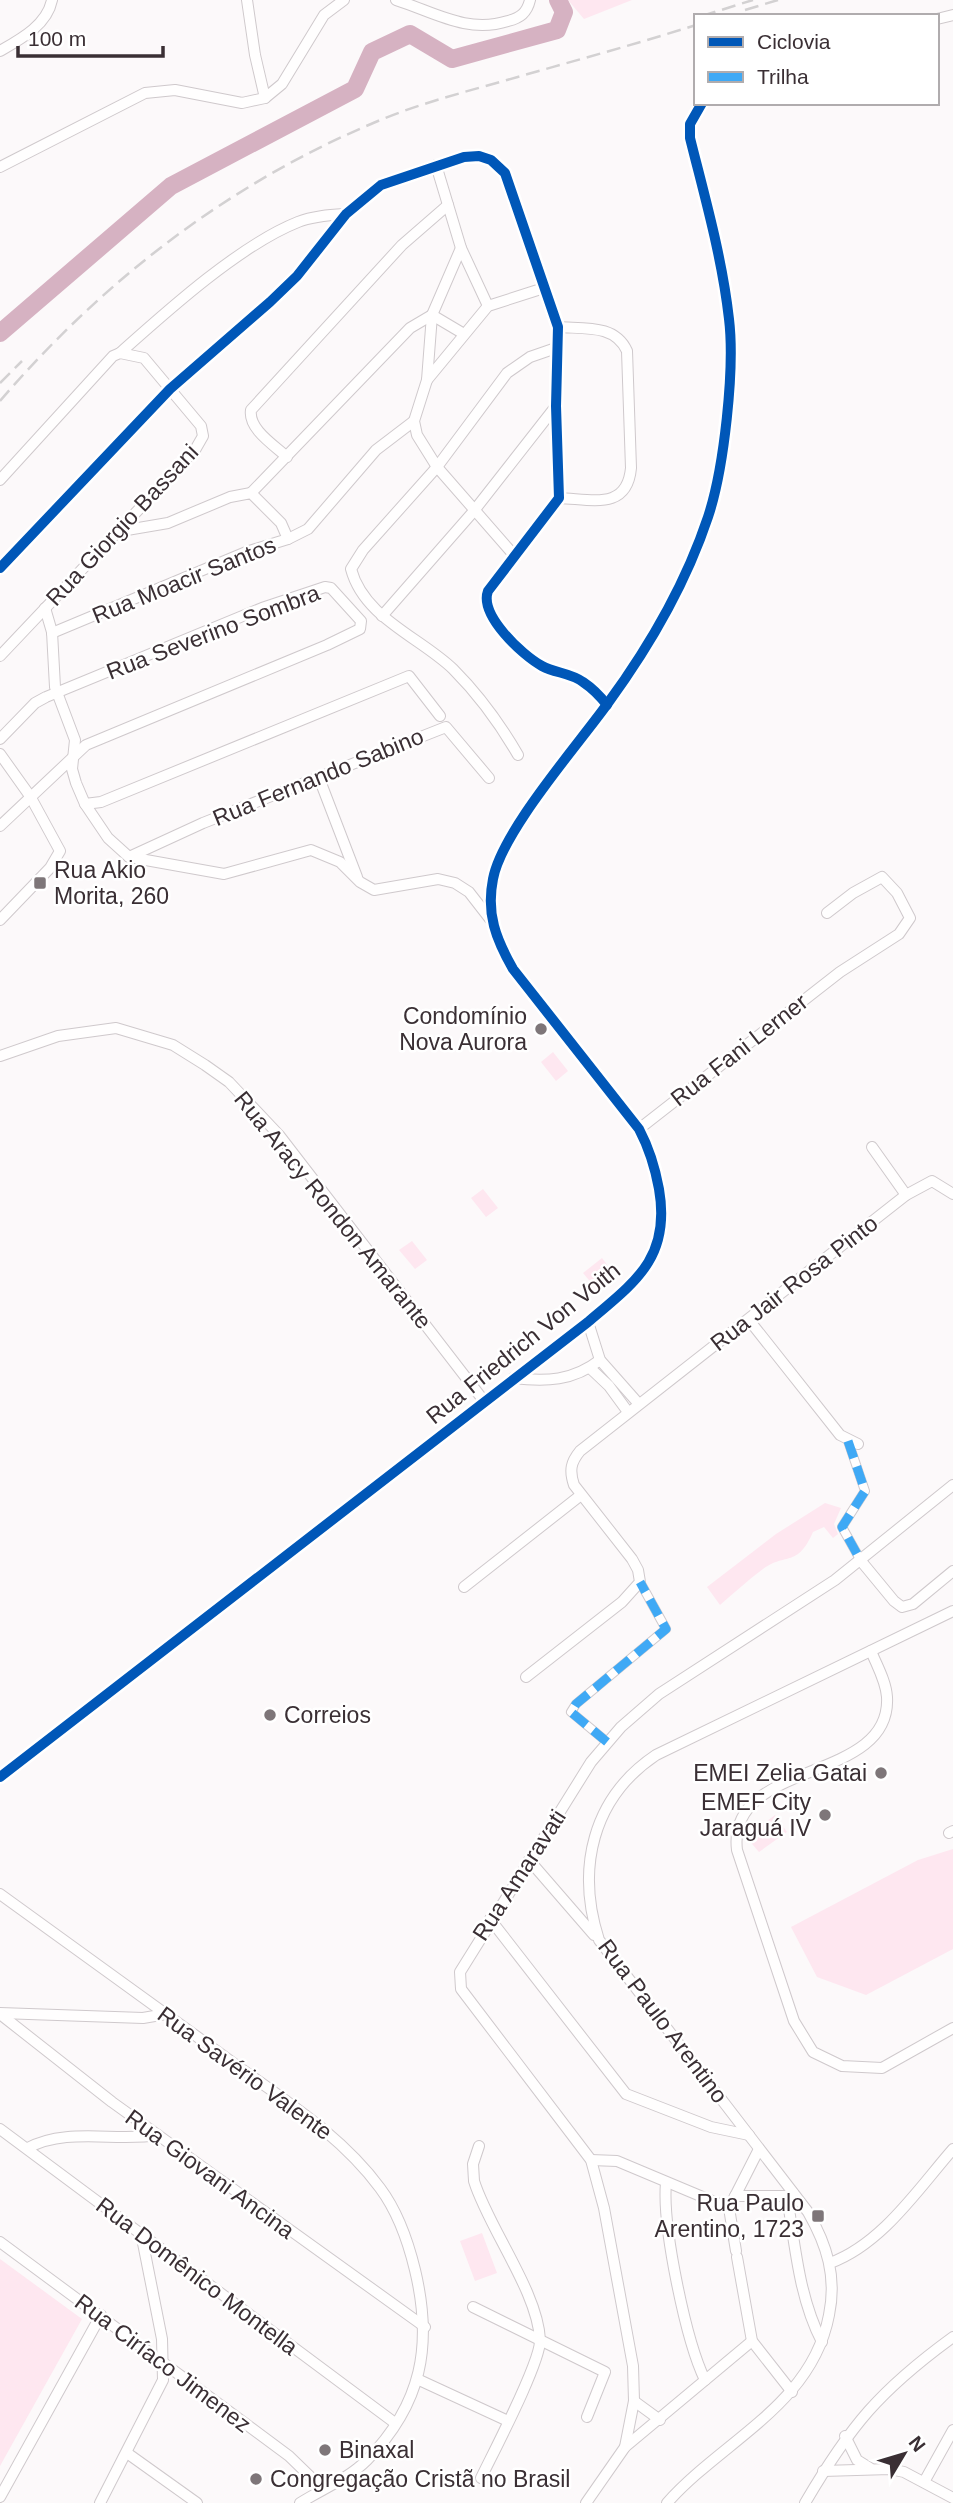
<svg xmlns="http://www.w3.org/2000/svg" width="953" height="2503" font-family="Arial,sans-serif">
<style>
.green{fill:#fee7f0}
.lines{fill:none;stroke-linecap:round;stroke-linejoin:round}
.river{stroke:#d6b2c2;stroke-width:18}
.pedestrian-casing{stroke:#cfc9cc;stroke-width:10}
.minor-casing{stroke:#cfc9cc;stroke-width:12}
.pedestrian{stroke:#fffefe;stroke-width:8}
.minor{stroke:#fffefe;stroke-width:10}
.rail{stroke:#d3d1d2;stroke-width:2.5;stroke-dasharray:14 7;stroke-linecap:butt}
.quiet{stroke:#3fa9f5;stroke-width:9;stroke-dasharray:18 9;stroke-linecap:butt}
.cycleway-casing{stroke:#fff;stroke-width:15}
.cycleway{stroke:#0057b8;stroke-width:10}
.poi-dot{fill:#7e7679;stroke:#fff;stroke-width:2.5}
.labels{text-anchor:middle;stroke-width:5;stroke-linejoin:round;paint-order:stroke}
.street-label{font-size:23px;fill:#3a2f34;stroke:#fff}
.poi-label{font-size:23px;fill:#3a2f34;stroke:#fff;text-anchor:start}
</style>
<rect width="100%" height="100%" fill="#fcf9fa"/>
<!-- green -->
<g class="green">
<polygon points="568,0 632,0 584,19"/>
<polygon points="553,1052 568,1071 556,1081 541,1062"/>
<polygon points="483,1189 498,1208 486,1217 471,1198"/>
<polygon points="412,1241 427,1260 415,1269 399,1250"/>
<polygon points="602,1258 611,1270 593,1285 583,1273"/>
<path d="M825,1503l16,5 -7,16 4,10 -5,4 -9,-11 -11,5c-16,36 -26,20 -50,37 -15,11 -29,24 -43,36l-13,-18 69,-53z"/>
<polygon points="775,1815 787,1832 759,1852 746,1837"/>
<polygon points="953,1849 953,1949 866,1995 817,1977 791,1927 918,1860"/>
<polygon points="482,2233 497,2273 475,2281 460,2241"/>
<polygon points="0,2259 82,2319 0,2466"/>
</g>
<g class="lines">
<!-- river -->
<polyline class="river" points="0,333 171,186 355,89 372,52 410,34 452,59 557,30 564,12 558,0"/>
<defs>
<g id="pedestrian">
<polyline points="848,1441 865,1491 842,1527 861,1561"/>
<polyline points="607,1742 571,1712 576,1704 666,1629 640,1582"/>
</g>
<g id="minor">
<polyline points="247,0 255,55 265,98"/>
<path d="M396,0c38,12 71,34 112,21 12,-3 19,-8 22,-21"/>
<polyline points="937,19 953,15"/>
<path d="M0,51c21,-12 47,-26 52,-51"/>
<polyline points="436,165 461,248 488,306"/>
<polyline points="0,167 145,93 175,90 242,103 265,98 282,84 324,15 344,0"/>
<polyline points="461,248 432,315 427,380 414,421 417,435 437,467 513,554"/>
<path d="M558,327c26,2 57,-3 69,24l4,117c-4,43 -40,31 -72,30"/>
<path d="M120,353c47,-42 120,-108 178,-131 15,-6 33,-7 48,-8"/>
<polyline points="427,380 488,306 544,288"/>
<path d="M287,457c-13,-12 -39,-28 -36,-47l151,-165 46,-40"/>
<polyline points="0,480 113,356 120,353 144,358 201,426 203,436 195,450 0,656"/>
<polyline points="251,493 410,328 432,315 464,334"/>
<polyline points="288,539 308,529 376,450 414,421"/>
<path d="M0,568l170,-179 100,-87 27,-26 49,-62 35,-29 83,-28 15,-1 12,4 14,13 53,154 -2,79 3,92 -71,93c-9,24 34,64 54,75 13,7 29,7 41,16 9,6 17,14 24,23"/>
<polyline points="45,608 52,632 55,687 75,740 72,769 76,783 85,804 108,838 129,857 224,874 311,850 340,862 360,882 374,890 438,879 455,883 469,892 490,919"/>
<polyline points="382,616 473,512 556,406"/>
<polyline points="52,633 246,552 288,539 281,523 251,493 230,497 168,523 121,531"/>
<polyline points="0,739 35,703 46,697 262,608 325,587 331,588 361,621 360,629 327,645 86,745 0,826"/>
<polyline points="0,754 30,796 60,851 50,868 0,920"/>
<path d="M518,755c-18,-31 -39,-60 -65,-86 -33,-32 -89,-51 -102,-100l12,-19 74,-83 70,-94 23,-16 26,-9"/>
<polyline points="319,778 357,877"/>
<polyline points="85,804 101,802 409,676 440,716"/>
<polyline points="129,857 203,823 446,727 489,778"/>
<polyline points="0,1056 58,1036 116,1028 173,1045 205,1065 229,1082 279,1135 484,1401"/>
<polyline points="639,1129 840,972 899,934 910,918 897,893 882,877 853,893 827,913"/>
<polyline points="872,1147 906,1195"/>
<polyline points="749,1320 840,1435 858,1444"/>
<polyline points="588,1322 600,1360 638,1403"/>
<polyline points="590,1368 609,1386 628,1412"/>
<path d="M513,1378c33,4 60,3 87,-18"/>
<polyline points="861,1561 894,1601 902,1607 913,1604 953,1571"/>
<polyline points="464,1587 581,1495"/>
<path d="M871,1651c6,15 15,30 16,46 5,87 -161,62 -150,153l57,171 19,31 29,14 40,2 71,-40"/>
<path d="M526,1677l96,-75 18,-20 -2,-12 -6,-11 -58,-74c-5,-15 -3,-23 6,-34l326,-256 26,-14 21,13"/>
<path d="M0,1777l588,-455c47,-40 83,-64 71,-133 -4,-22 -10,-41 -20,-60l-126,-160c-17,-30 -27,-55 -20,-90 9,-48 85,-134 115,-176 41,-56 78,-120 100,-186 16,-48 27,-148 21,-198 -7,-62 -24,-121 -39,-181v-14l12,-21"/>
<polyline points="949,1833 953,1831"/>
<polyline points="529,1860 594,1935"/>
<path d="M0,1894c77,56 155,112 232,168 52,38 109,73 148,126 18,24 28,53 35,82 18,75 7,134 -48,190 -19,19 -45,29 -67,43"/>
<polyline points="490,1919 626,2094 711,2127 749,2135"/>
<polyline points="0,2013 143,2018 166,2014"/>
<polyline points="0,2014 112,2102 425,2327"/>
<polyline points="0,2129 395,2423"/>
<path d="M479,2146l-6,18 1,17c14,46 64,111 66,159 1,22 -47,113 -59,138"/>
<path d="M28,2148c38,-21 88,-6 130,-13"/>
<polyline points="591,2160 617,2161 729,2208"/>
<path d="M666,2183c-4,43 20,158 39,197"/>
<path d="M793,2193l-6,3c8,49 12,102 35,146"/>
<polyline points="735,2196 787,2196"/>
<polyline points="0,2242 289,2456 323,2489"/>
<polyline points="736,2251 729,2208 759,2149"/>
<polyline points="737,2257 752,2341 792,2392"/>
<path d="M830,2263c52,-19 88,-74 123,-114"/>
<polyline points="473,2307 605,2372 587,2417"/>
<polyline points="417,2379 508,2421"/>
<polyline points="634,2401 660,2420"/>
<polyline points="845,2436 857,2460 870,2468"/>
<polyline points="625,2447 634,2401 633,2366 604,2208 591,2160 461,1989 460,1972 591,1762 621,1727 659,1694 835,1580 953,1485"/>
<polyline points="127,2453 197,2503"/>
<polyline points="823,2471 890,2469 904,2472 953,2498"/>
<polyline points="924,2482 953,2430"/>
<polyline points="0,2497 101,2315"/>
<polyline points="100,2503 163,2380 162,2339 141,2233"/>
<polyline points="586,2503 625,2447 752,2341"/>
<path d="M667,2503c56,-63 145,-98 162,-188 8,-38 -2,-70 -21,-103l-209,-272c-23,-71 -7,-142 57,-185l297,-144"/>
<path d="M805,2503c45,-77 75,-113 148,-166"/>
</g>
</defs>
<!-- pedestrian casing -->
<use href="#pedestrian" class="pedestrian-casing"/>
<!-- minor casing -->
<use href="#minor" class="minor-casing"/>
<!-- pedestrian -->
<use href="#pedestrian" class="pedestrian"/>
<!-- minor -->
<use href="#minor" class="minor"/>
<!-- rail -->
<g class="rail">
<polyline points="745,10 778,0"/>
<polyline points="702,16 753,0"/>
<polyline points="0,383 22,361"/>
<path d="M0,401c102,-119 227,-216 371,-277 43,-19 90,-31 136,-44 63,-18 126,-35 189,-55"/>
</g>
<!-- quiet -->
<g class="quiet">
<polyline points="848,1441 865,1491 842,1527 861,1561"/>
<polyline points="607,1742 571,1712 576,1704 666,1629 640,1582"/>
</g>
<defs>
<g id="cycleway">
<path d="M0,568l170,-179 100,-87 27,-26 49,-62 35,-29 83,-28 15,-1 12,4 14,13 53,154 -2,79 3,92 -71,93c-9,24 34,64 54,75 13,7 29,7 41,16 9,6 17,14 24,23"/>
<path d="M0,1777l588,-455c47,-40 83,-64 71,-133 -4,-22 -10,-41 -20,-60l-126,-160c-17,-30 -27,-55 -20,-90 9,-48 85,-134 115,-176 41,-56 78,-120 100,-186 16,-48 27,-148 21,-198 -7,-62 -24,-121 -39,-181v-14l12,-21"/>
</g>
</defs>
<!-- cycleway casing -->
<use href="#cycleway" class="cycleway-casing"/>
<!-- cycleway -->
<use href="#cycleway" class="cycleway"/>
</g>
<!-- markers -->
<g class="poi-dot">
<rect x="33" y="876" width="14" height="14" rx="3.5"/>
<circle cx="541" cy="1029" r="7"/>
<circle cx="270" cy="1715" r="7"/>
<circle cx="881" cy="1773" r="7"/>
<circle cx="825" cy="1815" r="7"/>
<rect x="811" y="2209" width="14" height="14" rx="3.5"/>
<circle cx="325" cy="2450" r="7"/>
<circle cx="256" cy="2479" r="7"/>
</g>
<g class="labels">
<!-- street labels -->
<g class="street-label">
<text transform="translate(122 525) rotate(-47)" y="8">Rua Giorgio Bassani</text>
<text transform="translate(184 580) rotate(-22)" y="8">Rua Moacir Santos</text>
<text transform="translate(213 632) rotate(-21)" y="8">Rua Severino Sombra</text>
<text transform="translate(318 777) rotate(-22)" y="8">Rua Fernando Sabino</text>
<text transform="translate(739 1050) rotate(-38)" y="8">Rua Fani Lerner</text>
<text transform="translate(333 1210) rotate(51)" y="8">Rua Aracy Rondon Amarante</text>
<text transform="translate(794 1283) rotate(-38)" y="8">Rua Jair Rosa Pinto</text>
<text transform="translate(523 1343) rotate(-39)" y="8">Rua Friedrich Von Voith</text>
<text transform="translate(519 1875) rotate(-57)" y="8">Rua Amaravati</text>
<text transform="translate(663 2021) rotate(53)" y="8">Rua Paulo Arentino</text>
<text transform="translate(245 2073) rotate(36)" y="8">Rua Savério Valente</text>
<text transform="translate(210 2174) rotate(36)" y="8">Rua Giovani Ancina</text>
<text transform="translate(197 2276) rotate(37)" y="8">Rua Domênico Montella</text>
<text transform="translate(163 2363) rotate(37)" y="8">Rua Ciríaco Jimenez</text>
</g>
<!-- poi labels -->
<g class="poi-label">
<text x="54" y="878">Rua Akio<tspan x="54" dy="26">Morita, 260</tspan></text>
<text x="527" y="1024" text-anchor="end">Condomínio<tspan x="527" dy="26">Nova Aurora</tspan></text>
<text x="284" y="1723">Correios</text>
<text x="867" y="1781" text-anchor="end">EMEI Zelia Gatai</text>
<text x="811" y="1810" text-anchor="end">EMEF City<tspan x="811" dy="26">Jaraguá IV</tspan></text>
<text x="804" y="2211" text-anchor="end">Rua Paulo<tspan x="804" dy="26">Arentino, 1723</tspan></text>
<text x="339" y="2458">Binaxal</text>
<text x="270" y="2487">Congregação Cristã no Brasil</text>
</g>
</g>
<!-- legend -->
<rect x="694" y="14" width="245" height="91" fill="#ffffff" stroke="#b0acae" stroke-width="2"/>
<rect x="708" y="37" width="35" height="10" fill="#0057b8" stroke="#b0acae" stroke-width="2"/>
<text x="757" y="49" font-size="21" fill="#3a2f34">Ciclovia</text>
<rect x="708" y="72" width="35" height="10" fill="#3fa9f5" stroke="#b0acae" stroke-width="2"/>
<text x="757" y="84" font-size="21" fill="#3a2f34">Trilha</text>
<!-- north arrow -->
<g transform="translate(904 2454) rotate(52)" stroke="#ffffff" stroke-width="5" paint-order="stroke">
<path d="M0-5L12 26L0 18L-12 26Z" fill="#3a2f34"/>
<text y="-10" font-size="19" font-weight="bold" text-anchor="middle" fill="#3a2f34">N</text>
</g>
<!-- scale -->
<path d="M18 46v10h145v-10" fill="none" stroke="#3a2f34" stroke-width="3.5"/>
<text x="28" y="46" font-size="21" fill="#3a2f34" stroke="#ffffff" stroke-width="5" paint-order="stroke">100 m</text>
</svg>
